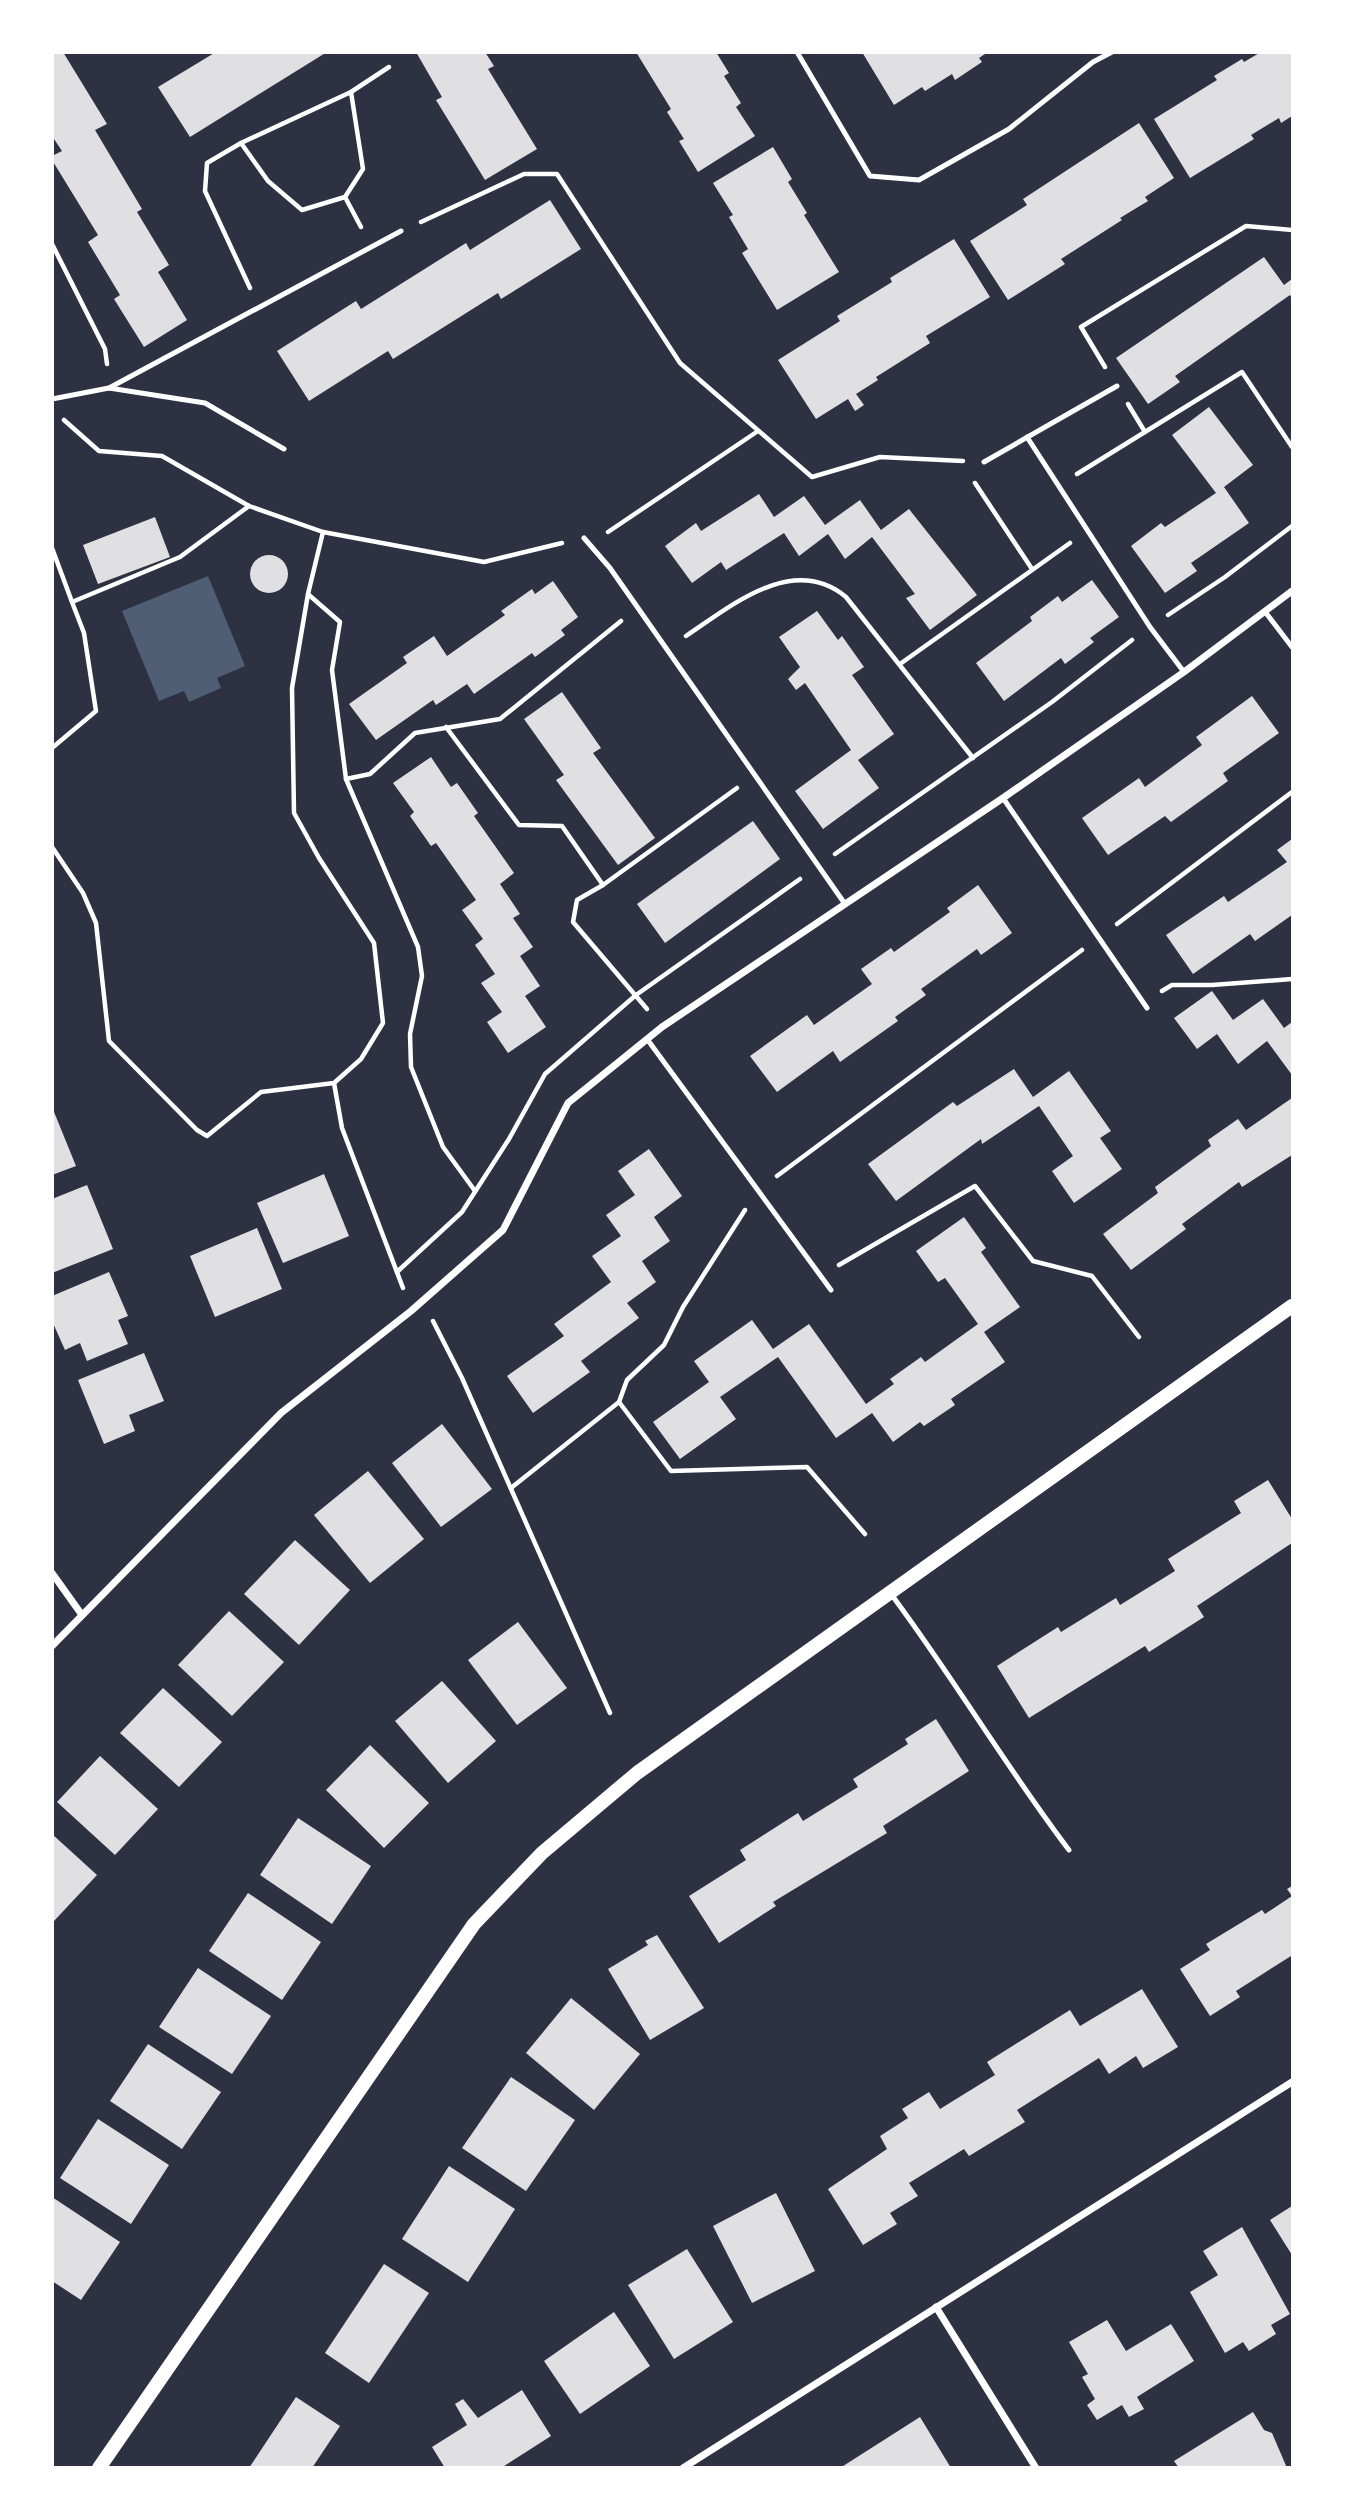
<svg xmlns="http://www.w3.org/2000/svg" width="1345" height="2520" font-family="'PT Sans Narrow',sans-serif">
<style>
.water{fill:#4f5d75}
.building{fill:#e0e0e3}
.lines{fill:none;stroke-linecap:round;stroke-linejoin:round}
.path{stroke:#fff;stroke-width:4.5}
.service{stroke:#fff;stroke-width:5}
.minor{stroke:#fff;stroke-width:7}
.secondary{stroke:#fff;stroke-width:14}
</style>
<rect width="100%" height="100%" fill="#2d3142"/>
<!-- water -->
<polygon class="water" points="208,576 245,666 217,678 221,688 189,702 184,691 159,701 122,611"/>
<!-- building -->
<g class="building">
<polygon points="52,52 63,52 107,124 95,130 142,209 137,212 169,265 158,272 187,320 144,347 114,299 120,295 88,242 98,235 52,160 52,156 62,151 52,136"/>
<polygon points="216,52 327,52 190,137 158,87"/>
<polygon points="416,52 485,52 494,66 488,69 537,149 485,180 436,100 442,97"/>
<polygon points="636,52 716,52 729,73 724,76 741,103 736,107 755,136 698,172 679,141 684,139 667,112 671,109"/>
<polygon points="862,52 988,52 979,58 982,62 955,80 952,74 925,91 922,87 894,105"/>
<polygon points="1261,52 1292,52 1292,116 1281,123 1279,118 1251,135 1254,139 1190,178 1154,119 1217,80 1214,76 1242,59 1244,62"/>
<polygon points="1139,123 1174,178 1145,197 1148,201 1120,218 1122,220 1061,259 1065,264 1008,300 970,241 1027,205 1023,199"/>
<polygon points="773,147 792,179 788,182 807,213 804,215 839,272 777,310 742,253 748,249 729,217 733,215 713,183"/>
<polygon points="550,200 581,249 501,299 498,293 393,359 388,351 309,401 277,351 356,301 361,309 466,243 470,250"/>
<polygon points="954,239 990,297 926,336 930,343 876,377 878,380 856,394 864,405 855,411 848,399 816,419 778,360 840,321 837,316 892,282 890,278"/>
<polygon points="1264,257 1284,285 1292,279 1292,298 1290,295 1175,376 1180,382 1148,404 1116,358"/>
<polygon points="1209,407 1253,465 1224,487 1249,523 1191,563 1197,571 1165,593 1131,546 1161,523 1165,527 1216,493 1172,435"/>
<polygon points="759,494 774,517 804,496 825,525 860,500 881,530 909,509 977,595 930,630 906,598 915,594 872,537 845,559 828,534 799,556 784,533 726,570 721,562 692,583 665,546 696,523 701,531"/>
<polygon points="155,517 170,557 98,584 83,545"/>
<circle cx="269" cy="574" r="19"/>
<polygon points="1092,580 1119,617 1090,638 1094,642 1065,664 1061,658 1004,701 976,663 1032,621 1030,617 1058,596 1062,602"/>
<polygon points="553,581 578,617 561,630 565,635 535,657 532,653 474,694 467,684 436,705 433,700 376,740 349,704 407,663 403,657 434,636 447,656 505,615 501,611 532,589 535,594"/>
<polygon points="817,611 838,640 842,636 864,667 852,675 894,734 858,760 879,788 823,829 795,791 851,750 805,683 796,690 788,679 800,667 779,637"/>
<polygon points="562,692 601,748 593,753 655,838 618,865 556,780 564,775 524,719"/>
<polygon points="1252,696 1279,733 1223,773 1228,781 1171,822 1165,816 1108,855 1082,818 1139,778 1145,787 1202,745 1196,737"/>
<polygon points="431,757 451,787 457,783 478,813 474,816 514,873 500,884 520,914 513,918 533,947 520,956 540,986 525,996 546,1027 508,1053 487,1022 502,1012 481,983 495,974 475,945 483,939 462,910 476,900 436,843 431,846 410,816 414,812 393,783"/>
<polygon points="753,821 780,859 665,943 637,904"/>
<polygon points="1292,839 1292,915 1255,941 1250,934 1193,974 1166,935 1224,896 1228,902 1287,862 1277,850"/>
<polygon points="978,885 1012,933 981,955 977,949 921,989 926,995 895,1017 898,1021 840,1062 833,1051 777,1092 750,1056 807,1015 814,1025 872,984 861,969 891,948 894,952 950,912 947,908"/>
<polygon points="1212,991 1233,1020 1263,999 1284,1028 1292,1022 1292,1075 1267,1041 1238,1064 1217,1034 1197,1049 1174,1018"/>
<polygon points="1014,1069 1033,1097 1069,1071 1111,1131 1100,1138 1122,1169 1074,1203 1052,1171 1073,1156 1039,1106 982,1144 981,1139 896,1201 868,1164 953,1102 957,1106"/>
<polygon points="1292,1098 1292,1155 1242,1187 1239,1182 1182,1224 1186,1229 1131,1270 1103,1234 1158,1193 1155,1187 1211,1146 1208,1140 1238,1119 1246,1130"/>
<polygon points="52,1107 76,1166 52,1175"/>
<polygon points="649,1149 682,1196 654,1217 670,1241 642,1261 656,1282 627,1303 639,1318 581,1361 590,1372 533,1413 507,1376 564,1336 554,1324 611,1282 592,1256 621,1236 606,1215 635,1195 618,1171"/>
<polygon points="324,1174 349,1236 283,1263 257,1203"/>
<polygon points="87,1185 113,1249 52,1273 52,1199"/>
<polygon points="964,1217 986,1248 981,1252 1020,1307 984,1332 1005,1362 951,1399 955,1405 924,1426 920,1422 893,1442 872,1413 836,1438 778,1357 720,1397 736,1419 680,1459 653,1422 709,1382 694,1361 752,1320 773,1349 809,1324 866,1404 894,1384 890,1379 921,1357 925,1362 978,1324 945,1278 938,1282 916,1251"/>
<polygon points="257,1228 282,1289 215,1317 190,1256"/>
<polygon points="109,1272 128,1316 118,1320 128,1344 87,1361 80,1343 65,1350 52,1321 52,1296"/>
<polygon points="144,1353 164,1401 129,1415 135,1431 104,1444 78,1380"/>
<polygon points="442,1424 492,1489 441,1527 392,1463"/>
<polygon points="368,1471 424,1539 370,1583 314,1515"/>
<polygon points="1268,1480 1292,1519 1292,1543 1197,1606 1204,1617 1149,1652 1145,1646 1029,1718 997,1666 1058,1627 1061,1632 1116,1598 1120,1605 1175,1571 1168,1559 1241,1513 1234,1501"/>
<polygon points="295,1540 350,1590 299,1645 244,1594"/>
<polygon points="229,1611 284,1662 232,1716 178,1665"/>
<polygon points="518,1622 567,1688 517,1725 468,1660"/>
<polygon points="442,1681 496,1741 448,1783 395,1721"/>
<polygon points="163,1688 222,1742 179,1787 120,1733"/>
<polygon points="936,1719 969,1771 883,1826 887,1833 773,1902 776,1906 719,1943 689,1896 746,1860 740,1850 798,1813 803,1821 858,1787 853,1779 908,1744 905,1739"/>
<polygon points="370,1745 429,1803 384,1848 326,1790"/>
<polygon points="100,1756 158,1809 115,1855 57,1802"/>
<polygon points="298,1818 371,1866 332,1924 260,1875"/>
<polygon points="52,1834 97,1875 54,1921 52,1920"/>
<polygon points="1292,1886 1292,1960 1291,1956 1236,1991 1240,1997 1210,2016 1180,1969 1210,1950 1206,1944 1262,1910 1265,1914 1292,1896 1287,1889"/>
<polygon points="248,1893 321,1942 282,2000 209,1951"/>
<polygon points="657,1935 704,2008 650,2040 608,1969 648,1945 645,1941"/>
<polygon points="198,1968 271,2016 232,2074 159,2027"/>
<polygon points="1142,1989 1178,2047 1143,2068 1136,2056 1109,2074 1099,2058 1017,2110 1025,2122 969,2156 964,2149 909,2183 918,2196 890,2213 897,2224 863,2245 828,2189 887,2149 880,2136 908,2118 902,2109 929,2092 940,2109 995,2075 987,2062 1070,2010 1080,2026"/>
<polygon points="571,1998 640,2054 594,2110 526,2053"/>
<polygon points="148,2044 221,2092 182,2149 110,2101"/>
<polygon points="511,2077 575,2120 526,2191 462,2148"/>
<polygon points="98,2119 169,2165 131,2224 60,2178"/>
<polygon points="449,2166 515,2209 468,2282 402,2239"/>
<polygon points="776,2193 815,2271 752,2303 713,2226"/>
<polygon points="52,2197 120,2242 81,2300 52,2281"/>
<polygon points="1292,2206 1292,2255 1270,2220"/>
<polygon points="1242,2227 1290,2314 1271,2325 1276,2334 1249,2351 1243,2342 1225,2353 1190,2292 1218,2275 1203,2251"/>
<polygon points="687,2249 733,2322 674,2359 628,2285"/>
<polygon points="384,2264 429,2293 369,2383 325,2353"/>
<polygon points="614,2312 650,2366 580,2414 544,2361"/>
<polygon points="1107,2320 1126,2351 1171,2324 1194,2361 1137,2397 1144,2409 1129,2417 1122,2405 1097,2420 1087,2405 1095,2399 1082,2377 1088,2374 1069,2342"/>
<polygon points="522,2390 551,2436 501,2468 445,2468 432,2447 467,2425 455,2404 463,2399 478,2418"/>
<polygon points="296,2397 340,2426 312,2468 249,2468"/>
<polygon points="1253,2412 1264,2430 1272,2433 1287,2468 1179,2468 1174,2461"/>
<polygon points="920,2417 951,2468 840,2468"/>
</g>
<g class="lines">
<!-- path -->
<g class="path">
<polyline points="351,92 389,67"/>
<polyline points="241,143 207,163 205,191 250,288"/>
<polyline points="345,197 302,210 268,181 241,143 351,92 363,169 345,197 361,227"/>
<polyline points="421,222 524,174 557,174 680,363 812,477 880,457 963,461"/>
<polyline points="52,244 105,349 107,364"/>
<polyline points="1105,367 1081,327 1246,226 1292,230"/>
<polyline points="1128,404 1145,432"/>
<polyline points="64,420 99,451 162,456 249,506 323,532 484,562 562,543"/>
<polyline points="1077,474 1242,372 1292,447"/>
<polyline points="975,483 1032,569"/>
<polyline points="608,532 758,431"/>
<polyline points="52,548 72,602 180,557 249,506"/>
<polyline points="309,595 340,622 332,670 346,779 370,774 415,733 500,719 621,621"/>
<polyline points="1168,615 1225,577 1292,526"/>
<path d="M686,636c45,-30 107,-83 160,-39l127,161"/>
<polyline points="900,664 1070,543"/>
<polyline points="446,727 519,825 562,826 603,885 737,788"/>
<polyline points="52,748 96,711 84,633 72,602"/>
<polyline points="346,779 418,947 422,976 410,1034 411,1067 443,1147 475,1191"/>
<polyline points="52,847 83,893 96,923 109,1041 197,1130 207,1136 261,1092 334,1083 361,1059 383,1023 374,943 319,858 294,813 292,688 308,594 323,532"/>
<polyline points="835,854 1052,702 1132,640"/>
<polyline points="603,885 577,900 573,922 647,1009"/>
<polyline points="1117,924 1292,792"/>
<polyline points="1162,991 1172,985 1212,985 1292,979"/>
<polyline points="334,1083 342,1128 403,1288"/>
<polyline points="777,1176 1082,950"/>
<polyline points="839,1265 975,1186 1033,1261 1092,1276 1139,1337"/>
<polyline points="397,1272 462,1212 509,1139 545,1074 636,995 800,879"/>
<polyline points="433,1321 462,1378 610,1713"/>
<polyline points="619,1402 671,1471 807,1467 865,1534"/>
<polyline points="511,1488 619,1402 627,1380 664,1345 683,1307 745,1210"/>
</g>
<!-- service -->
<g class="service">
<polyline points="797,52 870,176 919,180 1009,129 1093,62 1112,52"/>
<polyline points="109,388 401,231"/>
<polyline points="52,399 109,388 205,403 284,449"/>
<polyline points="1027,437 1150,627 1184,672"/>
<polyline points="984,462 1117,386"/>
<polyline points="584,538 610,568 845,904"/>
<polyline points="1266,613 1292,647"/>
<polyline points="1003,798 1147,1008"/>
<polyline points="647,1039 831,1290"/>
<path d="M891,1594c62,83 115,173 178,256"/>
</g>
<!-- minor -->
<g class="minor">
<polyline points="52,1573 82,1615"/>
<polyline points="52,1646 281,1413 411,1311 503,1230 568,1103 662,1027 1003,798 1184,672 1292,591"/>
<polyline points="936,2307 1036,2468"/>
<polyline points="683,2468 1292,2082"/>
</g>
<!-- secondary -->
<polyline class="secondary" points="99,2468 474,1924 542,1853 637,1773 1292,1306"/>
</g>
<!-- border -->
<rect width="1345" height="2520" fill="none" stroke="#ffffff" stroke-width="108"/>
</svg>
